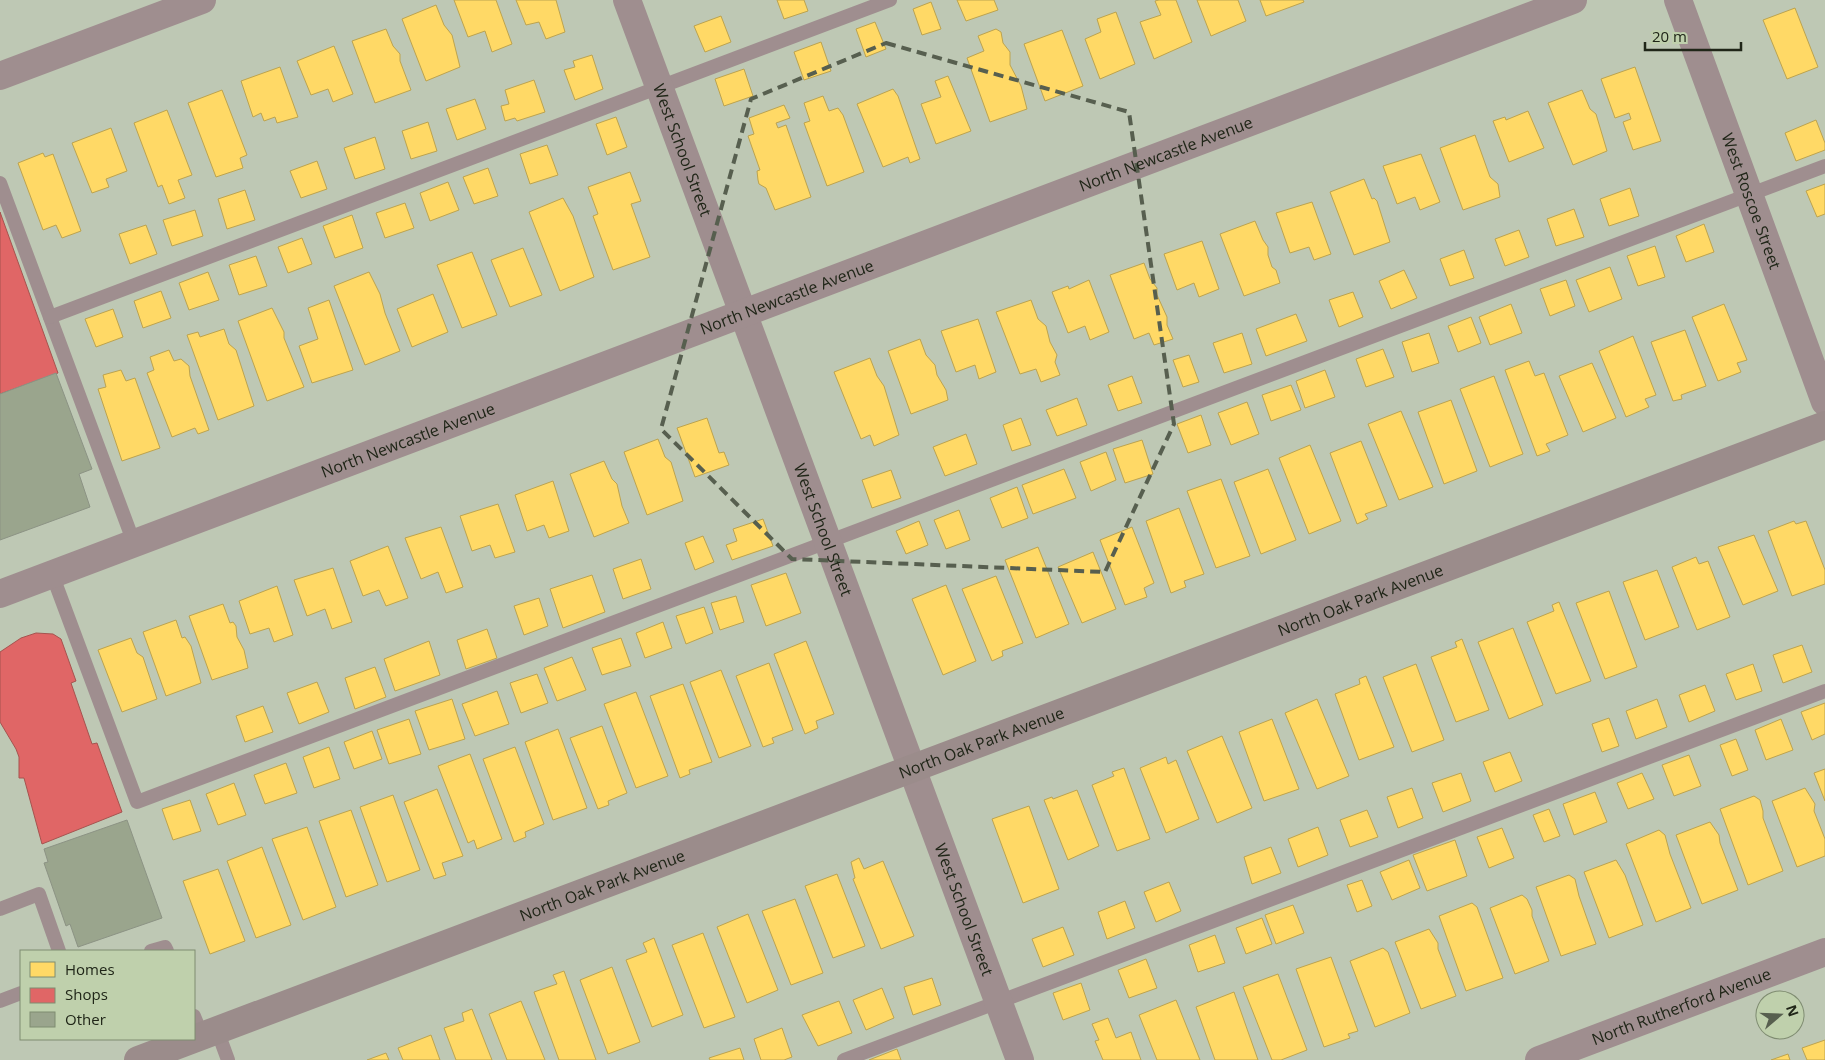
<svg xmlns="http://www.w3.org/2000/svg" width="1825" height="1060" font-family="'Open Sans',sans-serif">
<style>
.homes{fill:#ffd966;stroke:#bca34f}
.shops{fill:#e06666;stroke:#a6534f}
.building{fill:#9aa58d;stroke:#8c9384}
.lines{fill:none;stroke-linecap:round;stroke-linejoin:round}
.lane{stroke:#9f8e8f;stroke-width:14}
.street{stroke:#9f8e8f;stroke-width:28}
.secondary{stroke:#9b8c8b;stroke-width:28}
.marked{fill:none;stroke:#575f4f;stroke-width:4;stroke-dasharray:10 6;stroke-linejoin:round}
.labels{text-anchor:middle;stroke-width:5;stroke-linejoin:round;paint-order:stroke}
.street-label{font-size:16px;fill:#202618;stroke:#bfd0ac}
</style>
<rect width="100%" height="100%" fill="#bec8b4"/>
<!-- homes -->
<g class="homes">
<polygon points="454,0 496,0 512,44 492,52 485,31 468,37"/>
<polygon points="516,0 556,0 565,32 546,39 539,22 526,25"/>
<polygon points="777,0 804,0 808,11 784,19"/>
<polygon points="957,0 994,0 998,10 966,21"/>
<polygon points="1159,0 1176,0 1192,42 1154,59 1140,22 1161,15 1155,1"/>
<polygon points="1197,0 1238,0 1246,21 1211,36"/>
<polygon points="1260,0 1303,0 1304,2 1266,16"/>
<polygon points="931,2 941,29 922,35 913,9"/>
<polygon points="436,5 444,25 452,35 460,67 426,81 402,19"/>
<polygon points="1795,8 1818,67 1787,79 1763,20"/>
<polygon points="1116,12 1135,64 1100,79 1085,39 1101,32 1097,19"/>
<polygon points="721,16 731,42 705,52 694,26"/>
<polygon points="875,22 886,49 866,57 856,29"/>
<polygon points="386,29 393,46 400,54 400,61 411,90 375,103 352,41"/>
<polygon points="996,29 1001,32 1003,43 1010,52 1010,65 1021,86 1027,109 990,122 967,58 984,51 978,36"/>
<polygon points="1062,30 1083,86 1045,101 1024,44"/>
<polygon points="821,42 831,71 804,80 794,52"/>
<polygon points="334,46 353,94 333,102 328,89 311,95 297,61"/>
<polygon points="592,55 603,89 575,100 564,70 575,67 573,61"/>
<polygon points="280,67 298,117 277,123 275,117 264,121 261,113 253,117 241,81"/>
<polygon points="1635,67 1661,141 1633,150 1623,122 1631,119 1629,113 1615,118 1601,79"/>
<polygon points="744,69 753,96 724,106 715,79"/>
<polygon points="948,76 971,131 936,144 921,104 941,97 935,81"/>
<polygon points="534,80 545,112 517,121 515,118 505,121 501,106 509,104 505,90"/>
<polygon points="893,89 898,96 920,159 910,163 908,157 883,167 857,104"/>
<polygon points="222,90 247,155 240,158 243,168 216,177 188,103"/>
<polygon points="1582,90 1590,109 1596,114 1607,151 1573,165 1548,103"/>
<polygon points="823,96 829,111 838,108 843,115 864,172 827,186 804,123 810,121 804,103"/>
<polygon points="475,99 486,129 457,140 446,109"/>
<polygon points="784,105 790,118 776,123 778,128 786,125 811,197 775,210 766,188 759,184 758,180 757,171 760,170 748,136 754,134 749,118"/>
<polygon points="167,110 192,175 178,180 185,198 169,204 162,185 158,187 134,123"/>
<polygon points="1528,111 1544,148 1509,162 1493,121 1505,117 1506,120"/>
<polygon points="616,117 627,147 607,155 596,124"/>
<polygon points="1816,120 1825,143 1825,150 1796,161 1785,133"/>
<polygon points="428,122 437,151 411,159 402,131"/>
<polygon points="111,128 127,171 106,179 109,187 92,193 72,143"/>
<polygon points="1475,135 1490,177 1498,184 1500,197 1463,210 1440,148"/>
<polygon points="375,137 385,169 355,179 344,148"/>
<polygon points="547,145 558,175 530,184 520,154"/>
<polygon points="43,153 45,157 53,154 81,231 62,238 56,225 43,230 18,163"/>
<polygon points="1421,154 1440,202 1420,210 1415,197 1397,204 1383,166"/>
<polygon points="317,161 327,189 301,198 290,171"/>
<polygon points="488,168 498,196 474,204 463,177"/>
<polygon points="630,172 641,201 631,204 650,257 613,270 593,216 598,214 588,187"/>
<polygon points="1364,179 1372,199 1374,198 1377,201 1390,242 1354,255 1330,192"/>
<polygon points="448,182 459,210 430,221 420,193"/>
<polygon points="1825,184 1825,214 1817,217 1806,191"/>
<polygon points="1630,188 1639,216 1609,226 1600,199"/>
<polygon points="245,190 255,220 227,229 218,199"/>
<polygon points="563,198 573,216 594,277 560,291 529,212"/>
<polygon points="1312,202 1331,254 1314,260 1309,247 1290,253 1276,213"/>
<polygon points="405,203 414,228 385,238 376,213"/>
<polygon points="1574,209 1584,237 1556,246 1547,219"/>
<polygon points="195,210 203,236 172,246 163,220"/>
<polygon points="352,215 363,248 335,258 323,226"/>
<polygon points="1255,221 1263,240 1268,247 1268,255 1272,267 1276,270 1280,283 1244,296 1220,234"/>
<polygon points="1704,224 1714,252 1686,262 1676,236"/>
<polygon points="146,225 157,254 130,264 119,234"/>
<polygon points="1519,230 1529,257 1505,266 1495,239"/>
<polygon points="302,238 312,264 288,273 278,247"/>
<polygon points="1202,241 1219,289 1199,297 1194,283 1177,290 1164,254"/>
<polygon points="1655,246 1665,277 1638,286 1627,256"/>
<polygon points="523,248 542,295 510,307 491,260"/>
<polygon points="1464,250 1474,278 1450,286 1440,259"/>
<polygon points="472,252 497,315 462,328 437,265"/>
<polygon points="256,256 267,286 239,295 229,265"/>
<polygon points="1144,263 1150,279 1157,288 1157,295 1167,317 1167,325 1173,339 1154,345 1149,333 1134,339 1110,275"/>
<polygon points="1610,267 1622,299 1589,312 1576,280"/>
<polygon points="1404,270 1417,298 1391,309 1379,281"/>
<polygon points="208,272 219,300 189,310 179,283"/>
<polygon points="369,272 380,294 385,313 400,351 365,365 334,286"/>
<polygon points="1089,280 1109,332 1090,340 1085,326 1068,333 1052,292 1068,286 1069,289"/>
<polygon points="1566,280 1575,306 1550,316 1540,289"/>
<polygon points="161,291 171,318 143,328 134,301"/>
<polygon points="1353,292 1363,317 1339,327 1329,300"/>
<polygon points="433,294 448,332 412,347 397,309"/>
<polygon points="329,300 353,370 312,383 299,346 318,339 308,308"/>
<polygon points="1031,300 1038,319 1046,326 1050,342 1057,355 1055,362 1060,375 1041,382 1036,369 1020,374 996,312"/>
<polygon points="1511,304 1522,333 1490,345 1479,317"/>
<polygon points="1724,304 1747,360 1737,363 1741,372 1718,381 1692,317"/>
<polygon points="272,308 284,332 284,338 304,387 267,401 238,321"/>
<polygon points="113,309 123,337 96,347 85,319"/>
<polygon points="1296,314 1307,341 1266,356 1256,329"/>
<polygon points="1471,317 1481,343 1458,352 1448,326"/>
<polygon points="978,319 996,372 979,379 975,365 956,372 941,331"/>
<polygon points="224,329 229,344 236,350 254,406 218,420 187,335 198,332 200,337"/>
<polygon points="1685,330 1706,386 1681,395 1682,399 1673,401 1651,342"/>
<polygon points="1242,333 1252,364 1224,373 1213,343"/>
<polygon points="1429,333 1439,363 1412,372 1402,342"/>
<polygon points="1633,336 1656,395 1645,399 1649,407 1626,417 1599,351"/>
<polygon points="920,339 926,355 935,365 937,375 946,390 948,400 911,414 888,351"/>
<polygon points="1383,349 1394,377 1366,387 1356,359"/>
<polygon points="169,350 174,361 181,359 189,366 190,376 209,430 198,434 195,428 172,437 147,373 154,370 150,357"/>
<polygon points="1189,355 1199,382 1183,387 1173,360"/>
<polygon points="870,358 877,376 884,386 899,435 874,446 870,435 861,439 834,372"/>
<polygon points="1529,361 1535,376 1544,373 1568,435 1546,444 1550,451 1537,456 1505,370"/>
<polygon points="1592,363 1616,418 1583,432 1559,376"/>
<polygon points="121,370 126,381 135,378 160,448 122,461 98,389 106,387 103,375"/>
<polygon points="1325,370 1335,397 1305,408 1296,381"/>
<polygon points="1132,376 1142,403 1118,411 1108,385"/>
<polygon points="1494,376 1523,454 1490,467 1460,389"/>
<polygon points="1291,385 1301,410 1271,421 1262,395"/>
<polygon points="1077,398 1087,425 1057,436 1046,410"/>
<polygon points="1451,400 1477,471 1444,484 1418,412"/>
<polygon points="1247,402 1259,434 1231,445 1218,413"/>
<polygon points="1401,411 1433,487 1399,500 1368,424"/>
<polygon points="1201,415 1211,445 1188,453 1177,424"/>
<polygon points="707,418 719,453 724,452 729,465 695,477 677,428"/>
<polygon points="1021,418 1031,445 1012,451 1003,425"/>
<polygon points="966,434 977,464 945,476 933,447"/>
<polygon points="658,439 665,457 671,462 683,501 647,515 624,452"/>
<polygon points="1142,440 1153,474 1125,483 1113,449"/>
<polygon points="1361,441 1387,506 1365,514 1368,519 1357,524 1330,453"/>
<polygon points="1310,445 1341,521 1309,534 1279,458"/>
<polygon points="1106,452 1116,480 1091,491 1080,462"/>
<polygon points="604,461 612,479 617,484 622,506 629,523 594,537 570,474"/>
<polygon points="1064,469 1076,498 1033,514 1022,485"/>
<polygon points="1268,469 1296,540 1261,554 1234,482"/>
<polygon points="891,470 901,498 872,508 862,480"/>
<polygon points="1221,479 1250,556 1216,568 1187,491"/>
<polygon points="553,481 569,531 549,538 544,525 527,531 515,495"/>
<polygon points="1017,487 1028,518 1002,528 990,498"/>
<polygon points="498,504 515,552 495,558 490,545 472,551 460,516"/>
<polygon points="1179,508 1204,574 1184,581 1186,587 1171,593 1146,521"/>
<polygon points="959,510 970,540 946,549 934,520"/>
<polygon points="763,519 773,546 732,560 726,545 737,541 733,529"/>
<polygon points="919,521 928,545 906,554 896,531"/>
<polygon points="1794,521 1796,524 1806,521 1825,570 1825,584 1792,596 1768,531"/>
<polygon points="441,527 463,587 446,593 438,572 421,579 405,538"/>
<polygon points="1132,527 1154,583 1144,588 1147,597 1125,605 1100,540"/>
<polygon points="1754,535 1778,591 1743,605 1718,547"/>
<polygon points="703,536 714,562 695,570 685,543"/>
<polygon points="388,546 408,598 386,606 379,590 363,596 350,561"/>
<polygon points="1038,547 1069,624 1036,638 1005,560"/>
<polygon points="1093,552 1116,609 1082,623 1058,567"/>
<polygon points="1696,557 1699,564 1708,561 1730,617 1697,630 1672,567"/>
<polygon points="641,559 651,589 623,599 613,569"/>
<polygon points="333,568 352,622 332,629 325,609 307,616 294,580"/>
<polygon points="1657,570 1679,627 1645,640 1623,582"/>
<polygon points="786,573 801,613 766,626 751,585"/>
<polygon points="592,575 605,612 563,628 550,589"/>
<polygon points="996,576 1023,643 1002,651 1003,656 992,661 962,589"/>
<polygon points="946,585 976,661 943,675 912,599"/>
<polygon points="277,586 293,635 274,642 269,628 250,634 239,601"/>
<polygon points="1609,591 1637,667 1605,679 1576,603"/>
<polygon points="736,596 744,622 720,630 711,603"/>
<polygon points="539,598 548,626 524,635 514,606"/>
<polygon points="1559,602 1591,681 1556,694 1527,622 1554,611 1552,605"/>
<polygon points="223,604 230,623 233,622 236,626 237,637 244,650 248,668 212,680 189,616"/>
<polygon points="704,607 713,633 686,644 676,616"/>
<polygon points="176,620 182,638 185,637 191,646 201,683 166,696 143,632"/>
<polygon points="663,622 672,648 645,658 636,633"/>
<polygon points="1513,628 1543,705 1509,719 1478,642"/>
<polygon points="487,629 497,658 466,669 457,640"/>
<polygon points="131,638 137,653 143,657 157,699 122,712 98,650"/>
<polygon points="621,638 631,666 602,675 592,648"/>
<polygon points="1462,639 1489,710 1456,722 1431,657 1457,647 1455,642"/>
<polygon points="429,641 440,675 395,691 384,659"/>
<polygon points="806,641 834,714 816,721 818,728 805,734 774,654"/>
<polygon points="1802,645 1812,672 1783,683 1773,655"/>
<polygon points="572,657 586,690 557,701 544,668"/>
<polygon points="769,663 793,730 772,738 774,743 763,747 736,676"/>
<polygon points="1416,664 1444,740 1412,752 1383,677"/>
<polygon points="1753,664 1762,691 1736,700 1726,674"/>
<polygon points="375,667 386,697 355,709 345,678"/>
<polygon points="721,670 751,746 719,758 690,682"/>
<polygon points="537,674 548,703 521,713 510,683"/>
<polygon points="1366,676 1394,747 1359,760 1335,694 1360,684 1359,679"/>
<polygon points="317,682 329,712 299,724 287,693"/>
<polygon points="683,684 712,762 689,770 690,774 680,778 650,696"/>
<polygon points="1705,685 1715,711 1689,722 1679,695"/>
<polygon points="497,691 509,724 475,736 462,704"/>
<polygon points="636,692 668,776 636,788 604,704"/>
<polygon points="452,699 465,739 429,750 415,711"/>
<polygon points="1317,699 1349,776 1317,789 1285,713"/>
<polygon points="1657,699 1667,727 1636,739 1626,711"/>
<polygon points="1825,703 1825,734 1812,740 1801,712"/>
<polygon points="263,706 273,732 245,742 236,716"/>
<polygon points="1609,718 1619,746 1602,752 1592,724"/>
<polygon points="409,719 421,754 389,764 377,730"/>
<polygon points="1272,719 1299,789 1264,801 1239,732"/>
<polygon points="1781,719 1793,750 1766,760 1755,730"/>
<polygon points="602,726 627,793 608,801 609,805 598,809 570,738"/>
<polygon points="558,729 587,808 553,820 525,742"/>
<polygon points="372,731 382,759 354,769 344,742"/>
<polygon points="1222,736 1252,808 1217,823 1187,751"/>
<polygon points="1736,739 1748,770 1732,776 1720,745"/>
<polygon points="329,747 340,779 314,788 303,757"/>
<polygon points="515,747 544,824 525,832 526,837 514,842 483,759"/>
<polygon points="1510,752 1522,781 1495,792 1483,762"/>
<polygon points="470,754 502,839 477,849 474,840 468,843 438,766"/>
<polygon points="1689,755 1701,786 1674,796 1662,765"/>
<polygon points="1166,757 1168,764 1176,760 1199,819 1166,833 1140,768"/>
<polygon points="286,763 297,793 265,804 254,775"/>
<polygon points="1124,768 1150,839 1117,851 1092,785 1114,776 1112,772"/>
<polygon points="1825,769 1825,801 1814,773"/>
<polygon points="1461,773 1471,801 1443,812 1432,783"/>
<polygon points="1642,773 1654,799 1628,809 1617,783"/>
<polygon points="234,783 246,815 218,825 206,794"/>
<polygon points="1412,788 1423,818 1398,828 1387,797"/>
<polygon points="1805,788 1815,804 1814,811 1825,839 1825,856 1797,867 1772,801"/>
<polygon points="437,789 463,856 442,863 446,875 434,879 404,802"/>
<polygon points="1077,790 1099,846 1068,860 1044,800 1052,797 1053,799"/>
<polygon points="1595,792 1607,822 1574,835 1563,804"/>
<polygon points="393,795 420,870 387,882 360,807"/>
<polygon points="1754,796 1760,800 1763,811 1763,818 1783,871 1748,885 1720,809"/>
<polygon points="190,800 201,831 173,840 162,809"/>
<polygon points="1029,806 1059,889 1023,903 992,819"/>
<polygon points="1549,809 1560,836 1544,842 1533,815"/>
<polygon points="351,810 378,885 346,897 319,821"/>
<polygon points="1367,810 1378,837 1350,847 1340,820"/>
<polygon points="1710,822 1719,835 1720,843 1738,890 1702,904 1676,835"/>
<polygon points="307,827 336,907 303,920 272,839"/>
<polygon points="1318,827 1328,855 1298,867 1288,839"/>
<polygon points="1502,828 1514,858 1489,868 1477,837"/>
<polygon points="1659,830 1665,835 1670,854 1691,908 1656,922 1626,844"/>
<polygon points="1455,840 1467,876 1427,891 1413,855"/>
<polygon points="262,847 291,925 256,938 227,861"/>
<polygon points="1271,847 1281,873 1252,884 1244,857"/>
<polygon points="859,858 864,869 883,861 914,936 881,949 853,879 855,878 851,862"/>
<polygon points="1409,860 1420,888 1392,900 1380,872"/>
<polygon points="1616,860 1625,875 1643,925 1609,938 1584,872"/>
<polygon points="218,869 245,941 210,954 183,881"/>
<polygon points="837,874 865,946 833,958 805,886"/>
<polygon points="1569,875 1575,879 1579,896 1596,944 1561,956 1536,887"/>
<polygon points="1362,880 1372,906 1357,912 1347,885"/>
<polygon points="1169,882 1181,911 1156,922 1144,892"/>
<polygon points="1522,895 1527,899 1532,910 1532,916 1549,961 1515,974 1490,908"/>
<polygon points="795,899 823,973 791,985 762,911"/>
<polygon points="1125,901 1135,928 1107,939 1098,912"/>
<polygon points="1472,903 1477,907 1503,978 1466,991 1439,916"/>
<polygon points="1293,905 1304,933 1276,944 1265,915"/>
<polygon points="748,914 778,990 747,1003 717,927"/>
<polygon points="1262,918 1272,944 1246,954 1236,928"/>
<polygon points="1063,927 1074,955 1043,967 1032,939"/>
<polygon points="1429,929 1438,943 1438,949 1456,996 1421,1009 1395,942"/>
<polygon points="703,933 735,1017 704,1028 672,945"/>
<polygon points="1215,935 1225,963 1198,972 1189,945"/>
<polygon points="654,938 683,1015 652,1027 626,960 647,952 643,943"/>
<polygon points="1383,948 1388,952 1410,1013 1375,1027 1350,961"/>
<polygon points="1331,957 1358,1031 1348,1034 1350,1038 1324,1047 1296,969"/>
<polygon points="1146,959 1157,988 1129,998 1118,970"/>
<polygon points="612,967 640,1042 608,1054 580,980"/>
<polygon points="564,971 596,1060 559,1060 534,992 557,984 553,975"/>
<polygon points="1278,974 1307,1050 1281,1060 1272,1060 1243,987"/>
<polygon points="932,978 941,1005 913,1015 904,987"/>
<polygon points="1081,983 1090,1010 1063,1020 1053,993"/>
<polygon points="882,988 894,1018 866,1030 853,1000"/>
<polygon points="1234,992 1258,1060 1215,1060 1196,1007"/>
<polygon points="1176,1000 1200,1060 1157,1060 1139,1015"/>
<polygon points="521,1001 545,1060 507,1060 489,1014"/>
<polygon points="839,1001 852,1033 818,1046 802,1015"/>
<polygon points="472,1009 492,1060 456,1060 444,1028 464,1021 462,1013"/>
<polygon points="1108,1018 1116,1038 1131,1032 1141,1060 1103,1060 1095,1041 1099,1040 1092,1024"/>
<polygon points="782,1028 792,1057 784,1060 761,1060 754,1039"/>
<polygon points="431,1035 440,1060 403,1060 398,1048"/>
<polygon points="1825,1040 1825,1060 1807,1060 1802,1048"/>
<polygon points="740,1048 744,1060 710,1060 709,1058"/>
<polygon points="897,1049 901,1060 869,1060"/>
<polygon points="386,1053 389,1060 367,1060"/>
<polygon points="1788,1054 1790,1060 1771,1060"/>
</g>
<!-- shops -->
<g class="shops">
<polygon points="0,212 58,373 0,394"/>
<polygon points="36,633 53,634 61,639 76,681 71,683 92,744 97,743 122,812 42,844 24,778 19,778 19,757 16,749 0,722 0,652 21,638"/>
</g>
<!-- building -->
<g class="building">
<polygon points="56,373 92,469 79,474 90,507 0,540 0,394"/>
<polygon points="127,820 162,918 78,947 70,924 66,926 44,863 48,862 44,849"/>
</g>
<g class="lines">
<!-- lane -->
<g class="lane">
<polyline points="0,183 134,543"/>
<polyline points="50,317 890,0"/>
<polyline points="52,574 137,802 1825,166"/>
<polyline points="0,909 39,894 59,951"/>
<polyline points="151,951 165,947 167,951"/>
<polyline points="0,1001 21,993"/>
<polyline points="194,1016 202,1036"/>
<polyline points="217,1030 228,1060"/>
<polyline points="844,1060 1825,691"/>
</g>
<!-- street -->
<g class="street">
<path id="s1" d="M627,0l393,1060"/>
<path id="s2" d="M1678,0l147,402"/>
<polyline points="0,76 202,0"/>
<path id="s3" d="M0,594l1573,-594"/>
<path id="s4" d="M1539,1060l286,-108"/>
</g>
<!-- secondary -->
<path class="secondary" id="s5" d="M138,1060l1687,-635"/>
</g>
<!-- marked area -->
<path class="marked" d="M886,43l243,69 45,312 -69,148 -313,-13 -131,-130 90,-330z"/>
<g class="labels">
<!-- street labels -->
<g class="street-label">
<text dy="6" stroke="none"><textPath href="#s1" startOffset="160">West School Street</textPath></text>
<text dy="6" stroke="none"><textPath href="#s3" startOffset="1246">North Newcastle Avenue</textPath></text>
<text dy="6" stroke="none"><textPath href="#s2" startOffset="214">West Roscoe Street</textPath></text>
<text dy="6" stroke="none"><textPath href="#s3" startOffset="841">North Newcastle Avenue</textPath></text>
<text dy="6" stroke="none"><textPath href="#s3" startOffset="436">North Newcastle Avenue</textPath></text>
<text dy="6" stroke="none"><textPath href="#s1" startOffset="565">West School Street</textPath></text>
<text dy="6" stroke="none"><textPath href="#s5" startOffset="1306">North Oak Park Avenue</textPath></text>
<text dy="6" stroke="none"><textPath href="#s5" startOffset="901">North Oak Park Avenue</textPath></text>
<text dy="6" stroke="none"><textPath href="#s5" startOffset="496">North Oak Park Avenue</textPath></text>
<text dy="6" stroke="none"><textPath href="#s1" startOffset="970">West School Street</textPath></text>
<text dy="6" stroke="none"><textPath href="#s4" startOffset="152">North Rutherford Avenue</textPath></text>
</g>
</g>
<!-- legend -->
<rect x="20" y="950" width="175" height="90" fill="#bfd0ac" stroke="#7f8c71"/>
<rect x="30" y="962" width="25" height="15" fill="#ffd966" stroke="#7f8c71"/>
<text x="65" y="975" font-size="15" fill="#202618">Homes</text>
<rect x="30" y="988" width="25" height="15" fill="#e06666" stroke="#7f8c71"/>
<text x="65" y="1000" font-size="15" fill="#202618">Shops</text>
<rect x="30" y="1012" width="25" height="15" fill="#9aa58d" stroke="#7f8c71"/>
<text x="65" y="1025" font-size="15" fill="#202618">Other</text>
<!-- north arrow -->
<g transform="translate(1780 1015) rotate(71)"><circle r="24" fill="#bfd0ac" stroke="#7f8c71"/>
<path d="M0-4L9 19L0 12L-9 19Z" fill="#575f4f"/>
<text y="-8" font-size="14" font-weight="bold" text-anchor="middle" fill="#202618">N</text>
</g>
<!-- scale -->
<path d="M1645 42v8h96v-8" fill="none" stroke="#202618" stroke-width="2.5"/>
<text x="1652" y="42" font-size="15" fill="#202618" stroke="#bfd0ac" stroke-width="4" paint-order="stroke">20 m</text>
</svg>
